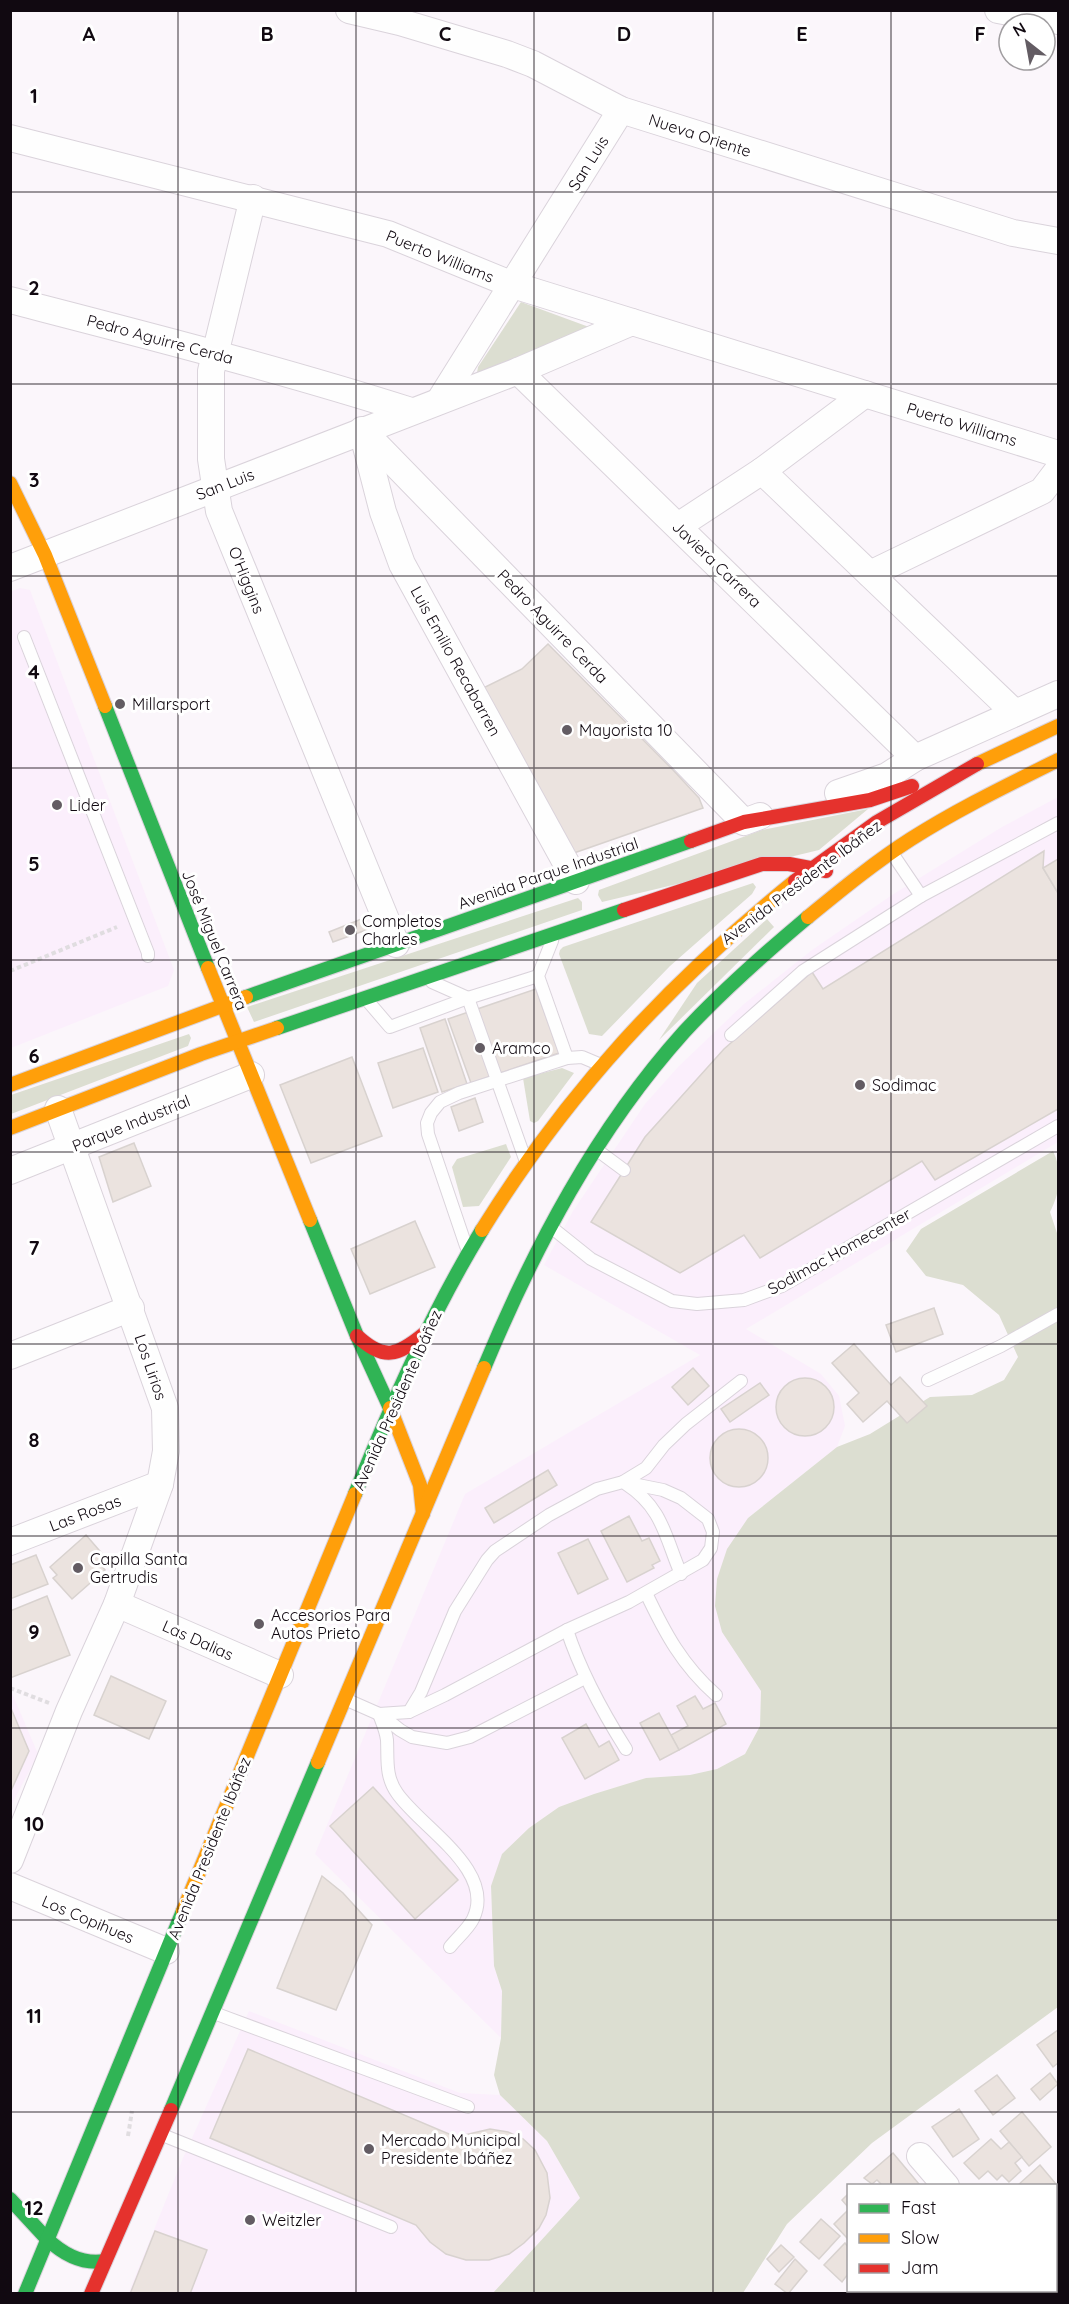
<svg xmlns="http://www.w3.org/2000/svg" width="1069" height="2304" font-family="Quicksand,sans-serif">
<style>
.built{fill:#fbeffc}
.green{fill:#dcded1}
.building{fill:#ebe3df;stroke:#d8d2cf;stroke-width:1.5}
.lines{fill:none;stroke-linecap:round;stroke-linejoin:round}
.lane-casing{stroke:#dad3db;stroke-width:14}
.street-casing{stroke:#dad3db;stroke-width:28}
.fast-casing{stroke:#dad3db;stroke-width:16}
.slow-casing{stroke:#dad3db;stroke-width:16}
.jam-casing{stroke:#dad3db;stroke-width:16}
.path{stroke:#e0dde0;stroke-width:4;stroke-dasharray:4.5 3;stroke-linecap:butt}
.lane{stroke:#fefefe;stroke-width:12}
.street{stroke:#fefefe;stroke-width:26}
.fast{stroke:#30b455;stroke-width:14}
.slow{stroke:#ff9f0a;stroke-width:14}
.jam{stroke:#e5322d;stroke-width:14}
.grid{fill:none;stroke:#110911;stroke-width:1.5;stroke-opacity:0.55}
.poi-dot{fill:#635c63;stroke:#fff;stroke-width:2}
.labels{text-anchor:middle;stroke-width:6;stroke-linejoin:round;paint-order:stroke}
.street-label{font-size:16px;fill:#110911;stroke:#fff}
.poi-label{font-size:16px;fill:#110911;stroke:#fff;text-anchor:start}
.grid-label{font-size:20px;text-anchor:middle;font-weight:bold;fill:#110911;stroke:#fff;stroke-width:6;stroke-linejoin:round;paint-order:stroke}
</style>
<rect width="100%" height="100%" fill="#fbf6fb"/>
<!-- built -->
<g class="built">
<polygon points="20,588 30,590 174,970 168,986 11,1048 10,592"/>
<polygon points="1058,797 1058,1142 746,1329 821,1374 839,1396 845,1426 837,1447 748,1518 761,1691 760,1726 745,1754 717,1769 690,1775 646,1778 594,1794 559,1807 529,1828 491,1886 494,1966 502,1991 501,2038 315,1854 465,1494 700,1355 544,1265 573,1211 645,1104 678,1067 744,1004 812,950 892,895 1002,827"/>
<polygon points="12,1693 38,1754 11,1806 10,1694"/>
<polygon points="249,2011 460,2093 500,2095 547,2141 580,2198 493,2293 128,2294 183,2158"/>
</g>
<!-- green -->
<g class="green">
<polygon points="521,302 589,327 480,375 477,373 478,367"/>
<polygon points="868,809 819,850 602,902 598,895 599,890 762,830"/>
<polygon points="753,883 756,887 752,894 670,966 602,1036 589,1034 559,954 560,950 563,947"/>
<polygon points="578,898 582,902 582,910 254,1022 247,1007"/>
<polygon points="767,919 774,927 659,1040 697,983"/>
<polygon points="189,1034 191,1038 188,1046 11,1114 11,1095"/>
<polygon points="562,1068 574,1073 538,1121 534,1123 530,1121 523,1078"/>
<polygon points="506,1144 511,1157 479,1206 463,1207 452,1167 457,1159"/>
<path d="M1053,1151c10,20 7,42 -3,61l8,24v771l-186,136 -85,81 -44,69h-250l87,-95 -33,-57 -47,-46 -6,-20 7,-37 1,-47 -8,-25 -3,-80 11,-32 27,-26 30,-21 35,-13 52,-16 44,-3 27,-6 28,-15 15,-28 1,-35 -39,-59 -7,-26 2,-27 10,-30 21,-31 89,-71 33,-13 60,-37 42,-2 32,-15 14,-23 -19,-42 -36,-30 -37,-9 -20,-25 15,-22z"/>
</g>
<!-- building -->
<g class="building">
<polygon points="548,644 673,770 699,798 703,808 571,854 479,690 522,669"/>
<polygon points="1044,851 1043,868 1058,893 1058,1109 935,1180 922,1161 760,1258 744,1235 680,1273 591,1222 645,1137 724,1049 812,972 823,989"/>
<polygon points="1058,859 1058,893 1043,868"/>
<polygon points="364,918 369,929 333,942 329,932"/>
<polygon points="536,989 559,1053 471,1083 448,1019"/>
<polygon points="445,1019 467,1084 442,1092 420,1028"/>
<polygon points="423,1048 438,1092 393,1108 378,1063"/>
<polygon points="352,1057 382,1136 311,1163 280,1085"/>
<polygon points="475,1098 483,1122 459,1131 451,1107"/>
<polygon points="134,1143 151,1186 113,1202 99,1157"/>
<polygon points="415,1221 435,1267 370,1294 351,1249"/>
<polygon points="934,1308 943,1334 896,1352 886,1325"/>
<polygon points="854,1344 891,1385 900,1377 927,1406 907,1423 887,1401 863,1422 847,1404 859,1393 832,1363"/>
<polygon points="693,1368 709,1386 688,1405 672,1387"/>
<circle cx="805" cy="1407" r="29"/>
<polygon points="760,1383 769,1395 730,1422 721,1409"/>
<circle cx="739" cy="1458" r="29"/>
<polygon points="548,1470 557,1485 494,1523 485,1508"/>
<polygon points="629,1516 642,1541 649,1538 660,1561 652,1565 654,1568 627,1582 601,1531"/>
<polygon points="86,1535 105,1557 99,1563 105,1570 72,1599 53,1578 57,1575 50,1567"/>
<polygon points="588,1539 608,1579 578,1594 558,1553"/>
<polygon points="36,1555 48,1584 10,1599 10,1565"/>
<polygon points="47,1596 70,1655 10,1678 10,1611"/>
<polygon points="111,1676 166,1701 149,1739 94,1715"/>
<polygon points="695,1696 703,1709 715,1703 726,1724 679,1750 671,1735 688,1726 677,1706"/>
<polygon points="10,1706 29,1751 10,1793"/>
<polygon points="659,1713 679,1750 660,1760 640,1723"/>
<polygon points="586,1724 599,1747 609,1741 619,1760 585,1779 562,1738"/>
<polygon points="373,1787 458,1880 415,1919 330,1826"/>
<polygon points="322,1876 343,1893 372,1925 336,2010 277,1988"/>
<polygon points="1058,2030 1058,2063 1053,2067 1037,2045"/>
<polygon points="248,2049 456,2137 490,2129 508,2132 523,2139 535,2150 547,2173 550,2198 546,2215 539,2228 524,2243 509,2254 489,2260 466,2260 446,2254 430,2242 416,2225 210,2138"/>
<polygon points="1050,2073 1058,2084 1040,2100 1031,2089"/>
<polygon points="997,2075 1015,2098 993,2115 975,2091"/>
<polygon points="959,2109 979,2139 953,2157 932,2127"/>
<polygon points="1022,2112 1051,2147 1029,2166 1000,2131"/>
<polygon points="991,2139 1001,2149 1009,2142 1022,2157 1015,2163 1021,2171 1009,2182 1002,2175 997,2180 988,2171 979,2179 964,2163"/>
<polygon points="893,2153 919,2184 918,2186 883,2186 877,2180 872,2184 864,2178"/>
<polygon points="1040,2165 1056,2184 1017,2186"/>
<polygon points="848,2194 848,2207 842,2200"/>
<polygon points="1056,2199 1058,2203 1058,2244 1056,2246"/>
<polygon points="848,2210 848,2239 834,2224"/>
<polygon points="821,2219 840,2236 819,2259 800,2242"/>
<polygon points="155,2231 207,2250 190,2294 130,2294"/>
<polygon points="845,2243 848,2247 848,2274 842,2282 824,2265"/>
<polygon points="781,2245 794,2257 779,2272 767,2259"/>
<polygon points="795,2259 807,2271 788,2294 775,2284"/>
<polygon points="907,2290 939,2290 937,2294 904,2294"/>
<polygon points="958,2290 1008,2290 1005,2294 961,2294"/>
</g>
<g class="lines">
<defs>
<g id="lane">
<polyline points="24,637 148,953 148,956"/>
<polyline points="892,853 921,896 1058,823"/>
<polyline points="552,941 538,976 567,1058"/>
<polyline points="432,982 468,998 525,1159"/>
<polyline points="366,999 390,1027 468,998 538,976"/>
<polyline points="731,1035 803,971 921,896"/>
<polyline points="597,1150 624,1170"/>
<polyline points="551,1227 591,1259 672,1301 697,1304 744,1300 782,1286 1058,1126"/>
<polyline points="466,1246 428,1134 427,1123 431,1113 440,1102 459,1093 567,1058 582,1057 601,1065"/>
<polyline points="928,1380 1001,1346 1058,1314"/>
<path d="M626,1484c37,24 39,53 55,90"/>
<path d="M646,1593c19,40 36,72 70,102"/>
<path d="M567,1630c14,43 35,81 59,119"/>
<polyline points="345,1699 379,1714 409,1712 445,1695 567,1630 629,1602 703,1560 711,1548 713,1532 708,1519 681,1498 663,1490 623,1482"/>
<polyline points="409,1712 421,1692 455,1611 487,1560 495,1551 549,1515 597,1489 623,1482 646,1468 664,1445 686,1424 741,1381"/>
<path d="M379,1714c3,8 7,17 8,26 1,19 -2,36 10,53 23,34 100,77 76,126 -5,10 -16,19 -23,28"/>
<polyline points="380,1714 400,1730 412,1737 447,1743 470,1737 585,1678"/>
<polyline points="214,2013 468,2107"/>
<polyline points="160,2134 391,2227"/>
</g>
<g id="street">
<polyline points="349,10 400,22 507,54 533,64 621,110 1013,233 1058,241"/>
<polyline points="998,10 1058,21"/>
<polyline points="10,138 388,234 513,285 1058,454"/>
<polyline points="253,198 211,371 211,459 219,511 396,944"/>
<path d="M10,300c135,35 269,69 401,111"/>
<polyline points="518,371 915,758"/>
<polyline points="440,400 621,110"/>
<polyline points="362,430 744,822 760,816"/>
<polyline points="362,431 383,512 402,564 576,881"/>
<polyline points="762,471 1015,713"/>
<polyline points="678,526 762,471 865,394"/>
<polyline points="10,568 518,371 632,322"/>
<polyline points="870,574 1042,491 1058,470"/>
<polyline points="838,793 887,776 915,758 1058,694"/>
<polyline points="10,1171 251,1075"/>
<polyline points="10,1356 131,1308"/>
<polyline points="10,1542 160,1484"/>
<polyline points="117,1604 280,1675"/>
<polyline points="10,1860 69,1711 117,1604 160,1484 166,1451 165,1408 58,1109"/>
<polyline points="10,1886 166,1951"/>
<polyline points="920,2156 946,2186"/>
<polyline points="1041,2290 1044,2294"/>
</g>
<g id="fast">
<polyline points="105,706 208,968"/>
<polyline points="246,997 691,841"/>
<polyline points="277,1028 624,910"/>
<polyline points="310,1220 357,1336 390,1408"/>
<path d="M484,1368c50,-120 112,-238 200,-336 38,-41 80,-78 124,-115"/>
<path d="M355,1494c37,-91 76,-180 127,-264"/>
<polyline points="171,2110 318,1762"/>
<polyline points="10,2199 47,2239"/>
<path d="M47,2239c16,15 35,26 58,22"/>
<polyline points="25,2294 183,1911"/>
</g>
<g id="slow">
<polyline points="10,483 45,555 105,706"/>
<polyline points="977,764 1058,726"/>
<path d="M808,917c33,-27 67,-55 103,-78 47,-30 97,-54 147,-79"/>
<polyline points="208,968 310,1220"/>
<polyline points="10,1085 246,997"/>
<polyline points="10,1128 201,1054 277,1028"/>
<path d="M482,1230c86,-139 186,-246 313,-349"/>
<polyline points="390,1408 420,1485 423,1514"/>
<polyline points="318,1762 484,1368"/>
<polyline points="183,1911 355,1494"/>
</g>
<g id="jam">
<polyline points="691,841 744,822 870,800 912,786"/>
<polyline points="795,881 877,822 977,764"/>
<polyline points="624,910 762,864 789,864 826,871"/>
<path d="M357,1336c27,25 40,20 67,-2"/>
<polyline points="91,2294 171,2110"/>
</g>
</defs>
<!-- lane casing -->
<use href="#lane" class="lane-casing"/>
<!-- street casing -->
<use href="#street" class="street-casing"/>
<!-- fast casing -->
<use href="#fast" class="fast-casing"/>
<!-- slow casing -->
<use href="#slow" class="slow-casing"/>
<!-- jam casing -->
<use href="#jam" class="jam-casing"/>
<!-- path -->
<g class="path">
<polyline points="10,971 117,927"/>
<polyline points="10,1688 49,1703"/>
<polyline points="128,2136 132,2111"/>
</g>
<!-- lane -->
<use href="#lane" class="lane"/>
<!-- street -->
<use href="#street" class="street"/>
<!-- fast -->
<use href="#fast" class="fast"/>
<!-- slow -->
<use href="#slow" class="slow"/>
<!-- jam -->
<use href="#jam" class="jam"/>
</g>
<!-- grid -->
<path class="grid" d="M178,10v2284M356,10v2284M534,10v2284M713,10v2284M891,10v2176M10,192h1048M10,384h1048M10,576h1048M10,768h1048M10,960h1048M10,1152h1048M10,1344h1048M10,1536h1048M10,1728h1048M10,1920h1048M10,2112h1048M891,2290v4"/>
<!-- markers -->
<g class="poi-dot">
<circle cx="120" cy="704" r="6"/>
<circle cx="567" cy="730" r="6"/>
<circle cx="57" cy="805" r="6"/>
<circle cx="350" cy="930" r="6"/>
<circle cx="480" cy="1048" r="6"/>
<circle cx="860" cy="1085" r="6"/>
<circle cx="78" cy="1568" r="6"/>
<circle cx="259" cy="1624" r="6"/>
<circle cx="369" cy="2149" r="6"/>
<circle cx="250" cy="2220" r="6"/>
</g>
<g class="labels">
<!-- street labels -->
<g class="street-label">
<text transform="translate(700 135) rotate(18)" y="6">Nueva Oriente</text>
<text transform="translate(588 163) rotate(-58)" y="6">San Luis</text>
<text transform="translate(440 256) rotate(22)" y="6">Puerto Williams</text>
<text transform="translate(160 339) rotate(15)" y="6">Pedro Aguirre Cerda</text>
<text transform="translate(962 424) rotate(17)" y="6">Puerto Williams</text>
<text transform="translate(225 484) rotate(-21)" y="6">San Luis</text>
<text transform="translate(717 564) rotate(44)" y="6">Javiera Carrera</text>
<text transform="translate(247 580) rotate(68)" y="6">O'Higgins</text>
<text transform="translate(553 626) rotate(46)" y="6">Pedro Aguirre Cerda</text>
<text transform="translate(456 661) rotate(61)" y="6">Luis Emilio Recabarren</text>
<text transform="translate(548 873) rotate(-19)" y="6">Avenida Parque Industrial</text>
<text transform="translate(801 882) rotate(-37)" y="6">Avenida Presidente Ibáñez</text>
<text transform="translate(215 940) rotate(68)" y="6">José Miguel Carrera</text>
<text transform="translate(131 1123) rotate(-22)" y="6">Parque Industrial</text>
<text transform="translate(839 1251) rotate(-29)" y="6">Sodimac Homecenter</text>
<text transform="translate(151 1367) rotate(71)" y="6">Los Lirios</text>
<text transform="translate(397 1400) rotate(-66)" y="6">Avenida Presidente Ibáñez</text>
<text transform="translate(85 1513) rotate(-21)" y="6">Las Rosas</text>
<text transform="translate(198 1640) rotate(24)" y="6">Las Dalias</text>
<text transform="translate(209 1848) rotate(-68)" y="6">Avenida Presidente Ibáñez</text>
<text transform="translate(88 1919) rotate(23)" y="6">Los Copihues</text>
</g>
<!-- poi labels -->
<g class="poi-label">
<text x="132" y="710">Millarsport</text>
<text x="579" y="736">Mayorista 10</text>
<text x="69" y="811">Lider</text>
<text x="362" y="927">Completos<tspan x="362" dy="18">Charles</tspan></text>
<text x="492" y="1054">Aramco</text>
<text x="872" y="1091">Sodimac</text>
<text x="90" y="1565">Capilla Santa<tspan x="90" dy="18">Gertrudis</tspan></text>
<text x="271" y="1621">Accesorios Para<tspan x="271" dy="18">Autos Prieto</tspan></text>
<text x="381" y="2146">Mercado Municipal<tspan x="381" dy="18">Presidente Ibáñez</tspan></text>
<text x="262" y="2226">Weitzler</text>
</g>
</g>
<g class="grid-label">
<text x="89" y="41">A</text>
<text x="267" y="41">B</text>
<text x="445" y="41">C</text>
<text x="624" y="41">D</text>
<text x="802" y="41">E</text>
<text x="980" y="41">F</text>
<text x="34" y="103">1</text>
<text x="34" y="295">2</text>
<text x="34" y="487">3</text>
<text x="34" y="679">4</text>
<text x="34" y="871">5</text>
<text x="34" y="1063">6</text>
<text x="34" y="1255">7</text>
<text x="34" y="1447">8</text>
<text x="34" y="1639">9</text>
<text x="34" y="1831">10</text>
<text x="34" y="2023">11</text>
<text x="34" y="2215">12</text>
</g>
<!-- border -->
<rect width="1069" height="2304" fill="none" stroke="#110911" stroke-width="24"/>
<!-- legend -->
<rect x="847" y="2184" width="210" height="108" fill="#ffffff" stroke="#a09da0" stroke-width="1.5"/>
<rect x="859" y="2204" width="30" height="9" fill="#30b455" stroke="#a09da0" stroke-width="1.5"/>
<text x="901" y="2214" font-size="18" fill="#110911">Fast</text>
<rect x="859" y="2234" width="30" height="9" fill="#ff9f0a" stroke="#a09da0" stroke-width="1.5"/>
<text x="901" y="2244" font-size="18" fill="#110911">Slow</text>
<rect x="859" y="2264" width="30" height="9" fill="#e5322d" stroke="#a09da0" stroke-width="1.5"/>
<text x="901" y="2274" font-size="18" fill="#110911">Jam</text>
<!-- north arrow -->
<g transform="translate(1027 42) rotate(329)"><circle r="28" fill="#ffffff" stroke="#a09da0" stroke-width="1.5"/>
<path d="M0-4.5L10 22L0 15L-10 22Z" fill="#635c63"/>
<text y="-9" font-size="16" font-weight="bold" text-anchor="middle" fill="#110911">N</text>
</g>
</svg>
